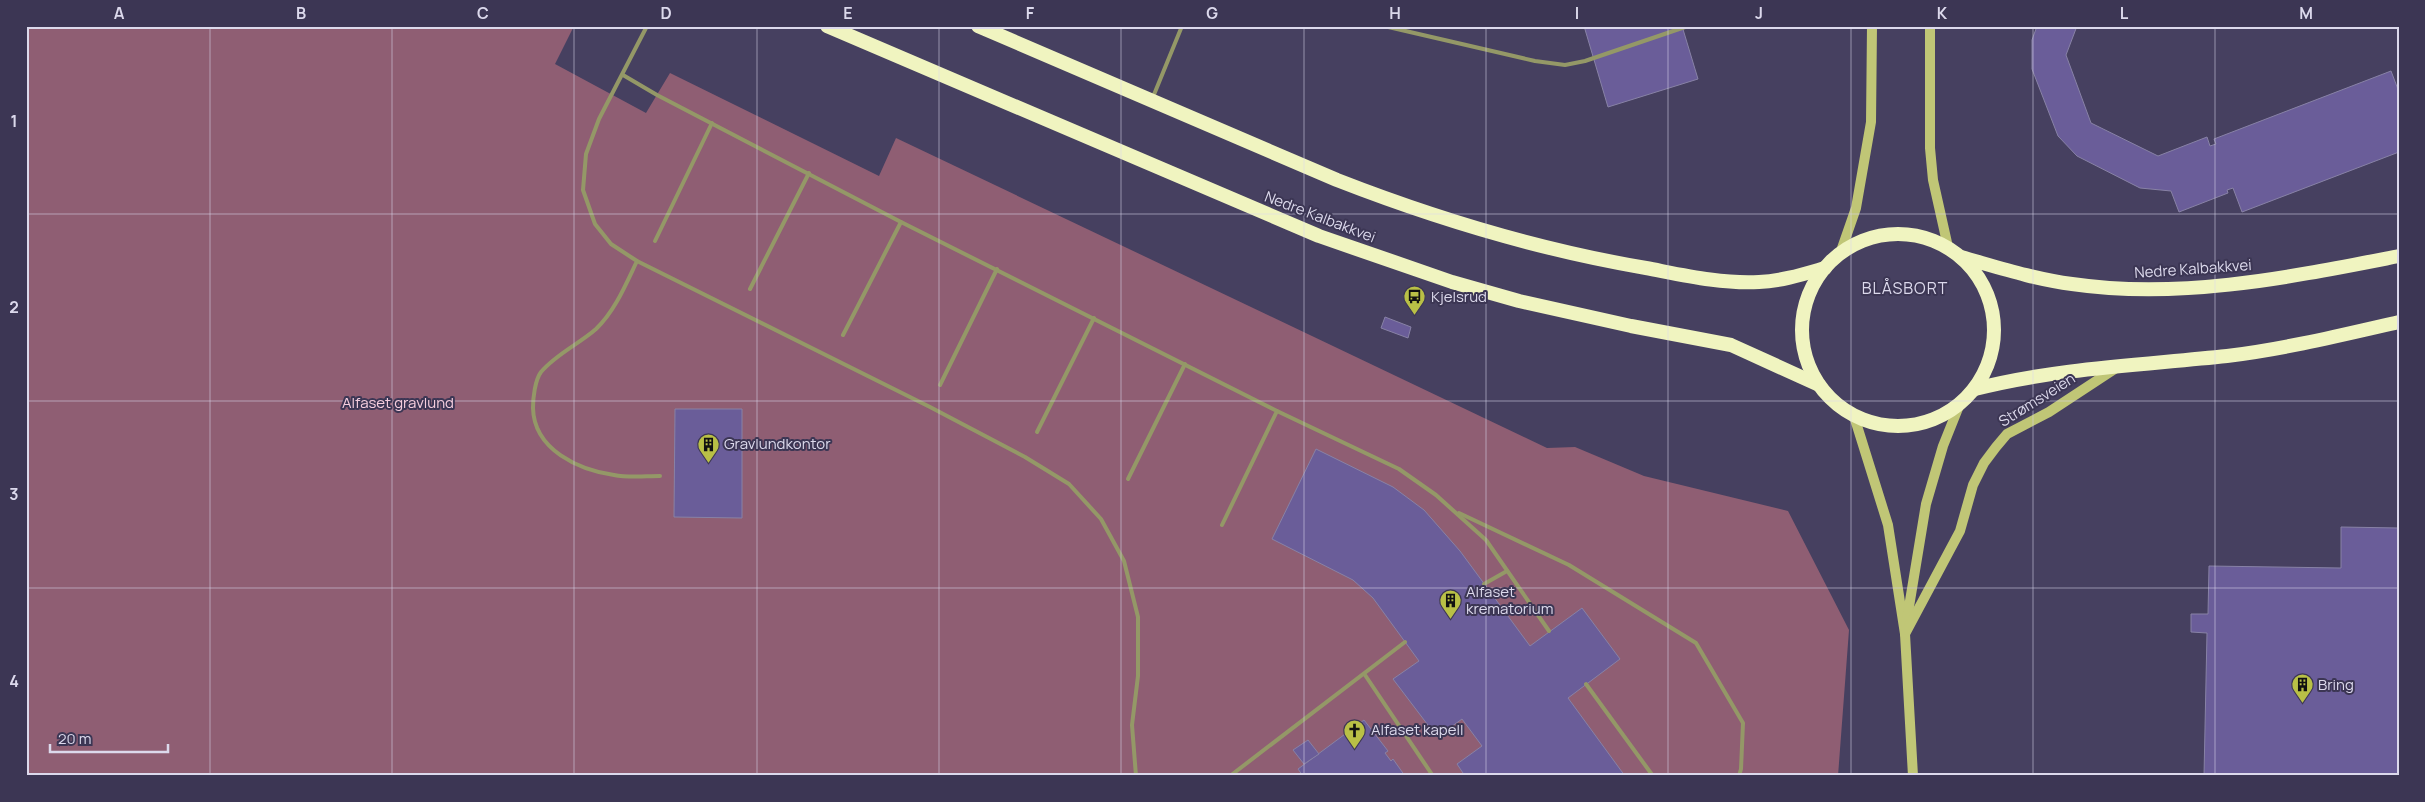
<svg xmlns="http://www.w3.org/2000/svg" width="2425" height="802" font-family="Manrope,sans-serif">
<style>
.green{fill:#8f5e73}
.building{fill:#6a5d99;stroke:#8882a6}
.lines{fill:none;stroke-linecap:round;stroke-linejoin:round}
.service{stroke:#949867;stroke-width:4}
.secondary{stroke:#c0c676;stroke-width:10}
.trunk{stroke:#f0f4c0;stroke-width:14}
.grid{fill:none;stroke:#dcd9ec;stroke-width:1;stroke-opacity:0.55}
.labels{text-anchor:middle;stroke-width:4;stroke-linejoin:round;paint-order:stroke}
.street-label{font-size:15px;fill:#dcd9ec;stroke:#3c3654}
.poi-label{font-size:15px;fill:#dcd9ec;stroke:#3c3654;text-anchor:start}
.park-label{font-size:15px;fill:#f6cede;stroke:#3c3654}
.neighbourhood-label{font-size:16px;letter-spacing:1px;fill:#dcd9ec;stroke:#3c3654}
.neatline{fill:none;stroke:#dcd9ec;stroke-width:2}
.grid-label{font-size:16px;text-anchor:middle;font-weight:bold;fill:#dcd9ec}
</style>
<rect width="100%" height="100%" fill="#464060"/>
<!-- green -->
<polygon class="green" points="26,26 574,26 555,64 646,113 670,73 879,176 896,138 1547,448 1575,447 1644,476 1788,511 1849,630 1838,776 26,776"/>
<!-- building -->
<g class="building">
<polygon points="1584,26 1682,26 1698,79 1608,107"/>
<polygon points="2037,26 2077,26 2066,55 2091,123 2158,156 2207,137 2210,146 2216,144 2214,139 2391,71 2399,92 2399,152 2242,212 2233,188 2227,190 2228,193 2179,212 2171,191 2140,188 2077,156 2058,136 2032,69 2032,40"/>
<polygon points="1385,317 1411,327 1408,338 1381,328"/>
<polygon points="675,409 742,409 742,518 674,517"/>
<polygon points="1316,449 1393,487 1424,510 1460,551 1530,646 1582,608 1620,659 1568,698 1625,776 1465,776 1457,764 1482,746 1462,719 1437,737 1393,679 1419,661 1373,598 1353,580 1272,539"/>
<polygon points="2341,527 2399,528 2399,776 2204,776 2207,633 2191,632 2191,614 2208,614 2209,566 2341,568"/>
<polygon points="1364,720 1388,751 1385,753 1391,761 1393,759 1405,776 1303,776 1298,769"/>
<polygon points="1308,740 1319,754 1304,764 1293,750"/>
</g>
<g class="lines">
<!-- service -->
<g class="service">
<polyline points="647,26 599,119 586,154 583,190 595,224 611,244 637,261 930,407 1025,457 1069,484 1101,519 1124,561 1138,617 1138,676 1132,725 1136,776"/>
<polyline points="1384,26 1535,61 1565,65 1585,61 1688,26"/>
<polyline points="623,75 657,95 901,222 1277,411 1399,469 1436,495 1486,540 1549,631"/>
<polyline points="1153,97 1182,26"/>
<polyline points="655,241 712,123"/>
<path d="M637,261c-11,23 -22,50 -41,68 -17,15 -40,25 -55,43 -6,8 -8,26 -8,36 1,42 46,62 81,67 15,3 31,1 46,1"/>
<polyline points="750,289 809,173"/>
<polyline points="843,335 901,222"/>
<polyline points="940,385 997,269"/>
<polyline points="1037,432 1094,318"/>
<polyline points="1128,479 1185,364"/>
<polyline points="1459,513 1569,565 1696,643 1743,723 1741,769 1739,776"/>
<polyline points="1222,525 1277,411"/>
<polyline points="1484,584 1507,571"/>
<polyline points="1365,675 1433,776"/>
<polyline points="1586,684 1653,776"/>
<polyline points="1230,776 1405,642"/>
</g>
<!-- secondary -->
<g class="secondary">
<polyline points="1930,26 1930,148 1933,180 1948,247"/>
<polyline points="1840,254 1856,208 1871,122 1872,26"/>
<polyline points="1854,416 1888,525 1905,634 1913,776"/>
<polyline points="1906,625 1926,504 1943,446 1959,406"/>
<polyline points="1905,634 1960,531 1973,485 1984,463 1996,447 2007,434 2049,412 2116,368"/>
</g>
<!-- trunk -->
<g class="trunk">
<polyline points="827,26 1319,236 1452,282 1519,301 1631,326 1731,345 1819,385"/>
<path d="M978,26l359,154c100,39 203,70 309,88 37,7 75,16 113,14 23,-1 45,-8 66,-14"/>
<circle cx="1898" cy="330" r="96"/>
<path d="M1961,257c36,10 73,22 111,27 109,16 219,-7 327,-28"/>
<path d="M1975,389c83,-21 167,-24 252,-33 58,-7 115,-21 172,-34"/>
</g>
</g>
<!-- grid -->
<path class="grid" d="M210,26v750M392,26v750M574,26v750M757,26v750M939,26v750M1121,26v750M1304,26v750M1486,26v750M1668,26v750M1851,26v750M2033,26v750M2215,26v750M26,214h2373M26,401h2373M26,588h2373"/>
<!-- icons -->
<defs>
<symbol id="bus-pin" viewBox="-11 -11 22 30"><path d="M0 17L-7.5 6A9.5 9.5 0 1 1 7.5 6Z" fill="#b9c046" stroke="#3c3654"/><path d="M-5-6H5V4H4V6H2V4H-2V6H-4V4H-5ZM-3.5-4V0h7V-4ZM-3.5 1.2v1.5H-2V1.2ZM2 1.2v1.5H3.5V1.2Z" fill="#111"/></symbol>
<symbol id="building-pin" viewBox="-11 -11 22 30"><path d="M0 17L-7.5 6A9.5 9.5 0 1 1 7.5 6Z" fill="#b9c046" stroke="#3c3654"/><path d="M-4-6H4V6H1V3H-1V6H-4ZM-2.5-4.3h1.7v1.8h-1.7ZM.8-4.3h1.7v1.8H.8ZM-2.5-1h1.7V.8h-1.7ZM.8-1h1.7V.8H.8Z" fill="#111"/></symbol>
<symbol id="church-pin" viewBox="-11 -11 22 30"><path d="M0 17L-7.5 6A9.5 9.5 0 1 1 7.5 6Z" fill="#b9c046" stroke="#3c3654"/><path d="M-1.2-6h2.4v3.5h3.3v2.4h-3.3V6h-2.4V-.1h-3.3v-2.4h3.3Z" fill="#111"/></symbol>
</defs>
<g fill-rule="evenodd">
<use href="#bus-pin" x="1402" y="284" width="25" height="34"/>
<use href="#building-pin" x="696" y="432" width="25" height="34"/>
<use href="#building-pin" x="1438" y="588" width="25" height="34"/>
<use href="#building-pin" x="2290" y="672" width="25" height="34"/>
<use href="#church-pin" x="1342" y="718" width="25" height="34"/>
</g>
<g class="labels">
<!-- street labels -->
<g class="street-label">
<text transform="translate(1320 217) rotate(21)" y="5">Nedre Kalbakkvei</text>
<text transform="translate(2193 269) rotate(-4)" y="5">Nedre Kalbakkvei</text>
<text transform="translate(2037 400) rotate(-32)" y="5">Strømsveien</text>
</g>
<!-- poi labels -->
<g class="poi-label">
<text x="1431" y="302">Kjelsrud</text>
<text x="724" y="449">Gravlundkontor</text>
<text x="1466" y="597">Alfaset<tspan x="1466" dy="17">krematorium</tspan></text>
<text x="2318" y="690">Bring</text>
<text x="1371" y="735">Alfaset kapell</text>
</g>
<!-- park labels -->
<g class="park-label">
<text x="398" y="408">Alfaset gravlund</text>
</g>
<!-- neighbourhood labels -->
<g class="neighbourhood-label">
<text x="1905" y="294">BLÅSBORT</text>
</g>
</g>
<!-- border -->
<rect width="2425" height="802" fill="none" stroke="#3c3654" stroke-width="55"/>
<!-- scale -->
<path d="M50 744v8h118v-8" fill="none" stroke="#dcd9ec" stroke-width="2.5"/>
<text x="58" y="744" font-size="15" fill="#dcd9ec" stroke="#3c3654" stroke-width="4" paint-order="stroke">20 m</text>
<rect x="28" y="28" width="2370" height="746" class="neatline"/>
<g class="grid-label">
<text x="119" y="19">A</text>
<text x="301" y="19">B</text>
<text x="483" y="19">C</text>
<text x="666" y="19">D</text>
<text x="848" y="19">E</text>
<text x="1030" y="19">F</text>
<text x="1212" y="19">G</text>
<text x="1395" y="19">H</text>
<text x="1577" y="19">I</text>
<text x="1759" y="19">J</text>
<text x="1942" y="19">K</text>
<text x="2124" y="19">L</text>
<text x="2306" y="19">M</text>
<text x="14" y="127">1</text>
<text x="14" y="313">2</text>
<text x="14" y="500">3</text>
<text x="14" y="687">4</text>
</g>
</svg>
